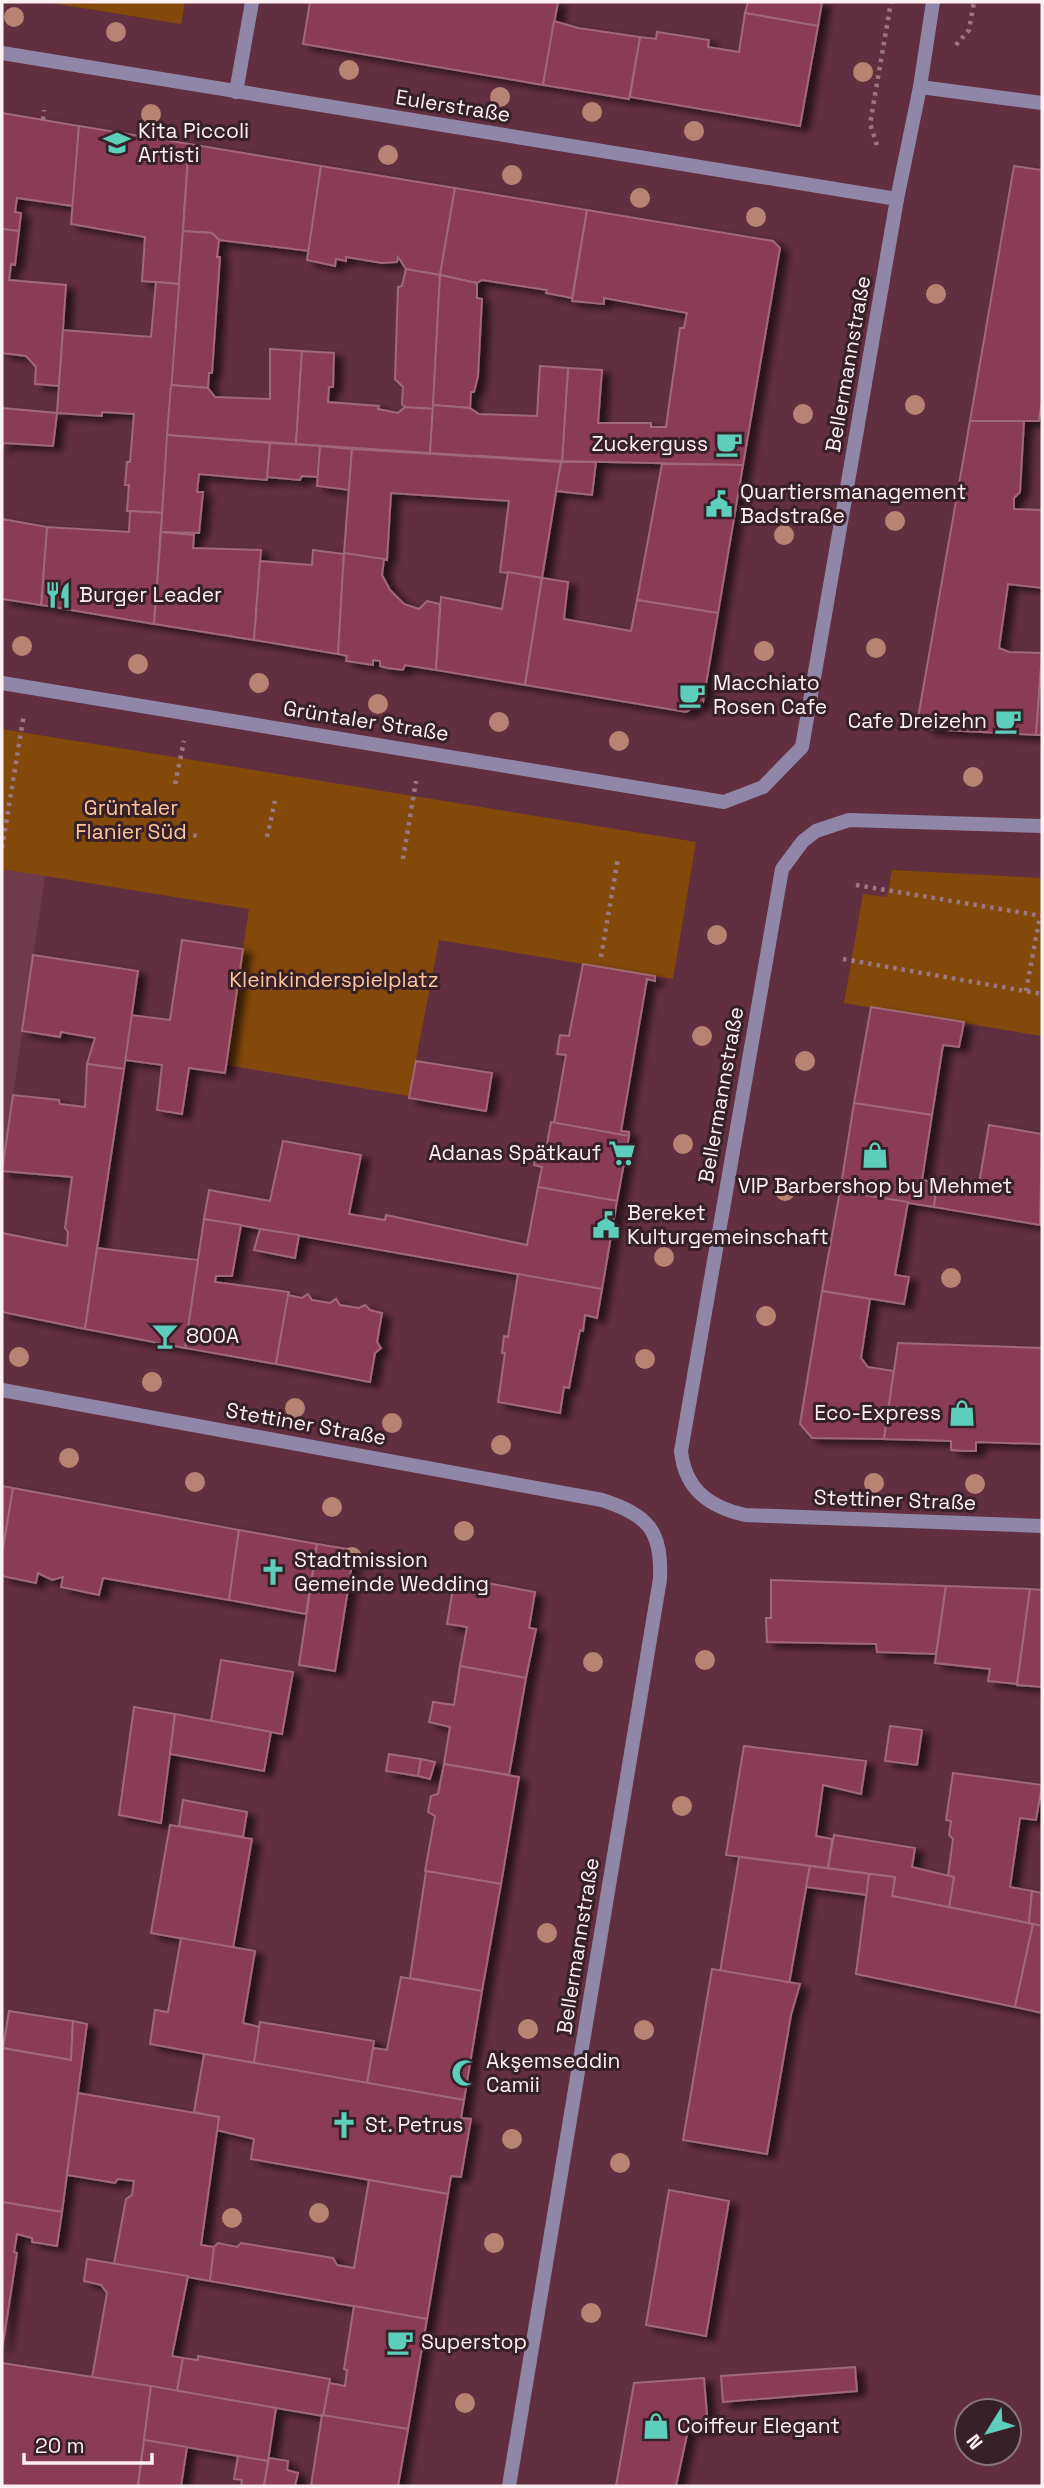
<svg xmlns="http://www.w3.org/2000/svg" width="1044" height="2488" font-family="'Space Grotesk',sans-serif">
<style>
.built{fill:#713a4c}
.green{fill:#83490a}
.building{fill:#8a3b57;stroke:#a06878;stroke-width:2;filter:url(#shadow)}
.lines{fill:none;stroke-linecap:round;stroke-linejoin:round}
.path{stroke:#9c7783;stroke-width:4.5;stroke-dasharray:3.5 5;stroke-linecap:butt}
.pedestrian{stroke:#9086a7;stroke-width:14}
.minor{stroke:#9086a7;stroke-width:14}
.tree{fill:#b88372}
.labels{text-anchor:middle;stroke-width:6;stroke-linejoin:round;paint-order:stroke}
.street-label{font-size:21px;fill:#fdf0f3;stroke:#382028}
.poi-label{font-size:21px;fill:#fdf0f3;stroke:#382028;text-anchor:start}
.park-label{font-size:21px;fill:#fec79b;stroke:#382028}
</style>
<defs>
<filter id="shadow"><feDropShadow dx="8" dy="4.5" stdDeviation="3.5" flood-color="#0009"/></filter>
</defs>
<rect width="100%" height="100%" fill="#622f40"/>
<!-- built -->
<polygon class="built" points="2,869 45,876 2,1171"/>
<!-- green -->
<g class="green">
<polygon points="46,2 185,2 181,24"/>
<polygon points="2,729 696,842 673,979 439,940 409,1096 226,1065 249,909 2,869"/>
<polygon points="892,870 1042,878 1042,1036 844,1003 863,894 887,897"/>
</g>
<!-- building -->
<g class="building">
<polygon points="310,2 558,2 543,85 303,44"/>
<polygon points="748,2 822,2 818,26 745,13"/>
<polygon points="745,13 818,26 800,126 630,97 640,37 656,39 657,32 709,40 708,47 739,52"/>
<polygon points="554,21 578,28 640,37 629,99 543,85"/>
<polygon points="2,113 79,126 73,206 17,198 15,212 21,213 19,231 2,229"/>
<polygon points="79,126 189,144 179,284 142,281 145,237 71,224"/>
<polygon points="189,144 321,166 309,251 219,240 212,233 183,231"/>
<polygon points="321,166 455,188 440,275 406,269 398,257 397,262 382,263 346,257 346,261 336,259 335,266 307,260"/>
<polygon points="1014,166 1042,170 1042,400 1039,421 970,421"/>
<polygon points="455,188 587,210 572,298 546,293 547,290 482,280 477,283 440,275"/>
<polygon points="587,210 773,241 780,248 743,465 562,461 568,368 602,370 598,423 651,423 651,427 666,427 680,328 684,328 687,313 604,298 604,304 572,301"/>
<polygon points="2,229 19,231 15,265 11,264 9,280 66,285 59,386 35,384 36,367 26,356 2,353"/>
<polygon points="183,231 212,233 219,240 217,257 220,257 212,373 209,373 208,388 171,385"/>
<polygon points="406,269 440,275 433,409 405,407 402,404 403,387 395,379 398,287 402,286"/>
<polygon points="440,275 477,283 477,298 482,299 478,376 474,392 471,392 470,408 433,405"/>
<polygon points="156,282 179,284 162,513 127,511 129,485 125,485 127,462 130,462 134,414 102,412 102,416 57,413 63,330 151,337"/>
<polygon points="270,349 302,351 296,444 167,435 171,385 208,388 215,397 270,399"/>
<polygon points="302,351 334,353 333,387 329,387 328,402 379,406 378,409 398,413 405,407 433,409 430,453 296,444"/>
<polygon points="540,366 568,368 562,461 430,453 433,405 470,408 479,414 537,416"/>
<polygon points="2,408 57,413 53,446 3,443 2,451"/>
<polygon points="970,421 1024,421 1020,492 1014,498 1014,509 1042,510 1042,588 1008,584 999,648 1009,652 1042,653 1036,735 927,729 918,718"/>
<polygon points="167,435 270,443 267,480 199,474 197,492 203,492 199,533 161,532"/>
<polygon points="270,443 320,446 318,477 302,476 300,480 267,477"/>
<polygon points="320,446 352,449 349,490 317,486"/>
<polygon points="352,449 561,462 542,578 500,572 509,501 391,493 387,560 344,553"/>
<polygon points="561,462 596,462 592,495 556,491"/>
<polygon points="662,464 743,465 718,613 637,600"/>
<polygon points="130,511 162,513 154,624 41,605 47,527 129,532"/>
<polygon points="2,519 47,527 41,605 2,599"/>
<polygon points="161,532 194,535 193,548 261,550 254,640 154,624"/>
<polygon points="313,550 344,554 338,654 254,640 260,561 312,565"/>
<polygon points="344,553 384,559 382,575 390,590 404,604 419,609 427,601 440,604 436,670 405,665 403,670 387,668 380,666 380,661 373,660 373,665 346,661 347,656 338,654"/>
<polygon points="508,572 542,578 525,685 436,670 441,597 502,609"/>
<polygon points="542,578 568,582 564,619 631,631 637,600 718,613 703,702 686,712 525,685"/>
<polygon points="1042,656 1042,735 1036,735"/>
<polygon points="182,940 243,949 225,1073 189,1068 182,1114 157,1110 162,1065 125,1060 131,1015 170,1020"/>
<polygon points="33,955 138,971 124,1069 87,1064 95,1038 61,1032 60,1037 22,1031"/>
<polygon points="583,964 655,976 655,981 647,979 621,1131 629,1132 629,1136 554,1123 566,1055 557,1054 560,1035 569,1036"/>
<polygon points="871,1007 964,1022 959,1047 943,1045 932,1115 854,1103"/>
<polygon points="416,1061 492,1073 486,1111 409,1098"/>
<polygon points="87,1064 124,1069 85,1329 2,1312 2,1233 67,1246 68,1232 65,1228 72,1177 2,1171 13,1095 59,1100 60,1104 85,1107"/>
<polygon points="854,1103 932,1115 922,1180 937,1183 934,1207 840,1192"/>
<polygon points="551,1122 629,1136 617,1201 538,1187 542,1167 534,1165 537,1148 546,1150"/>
<polygon points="989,1125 1042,1134 1040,1225 934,1207 937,1183 978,1190"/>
<polygon points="283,1141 361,1155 349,1214 385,1220 386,1215 527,1245 538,1187 617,1201 602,1289 204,1219 209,1190 270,1201"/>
<polygon points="840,1191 908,1202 895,1275 909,1277 904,1304 822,1291"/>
<polygon points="204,1219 241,1225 232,1276 216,1276 215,1282 289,1292 276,1364 185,1348"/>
<polygon points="260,1229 299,1235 295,1258 254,1250"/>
<polygon points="97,1248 198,1260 185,1348 85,1329"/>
<polygon points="518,1274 602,1289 597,1318 585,1315 583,1331 580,1330 569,1388 564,1387 560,1413 498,1402 505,1353 502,1353 504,1336 508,1337"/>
<polygon points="822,1291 870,1299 861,1358 868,1367 894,1371 884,1439 812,1438 800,1424"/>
<polygon points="308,1294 312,1300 330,1303 336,1299 340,1305 359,1308 365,1305 370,1310 382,1313 377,1342 381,1348 375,1353 370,1382 276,1364 288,1295 302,1298"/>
<polygon points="898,1343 1042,1348 1042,1444 976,1442 976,1451 964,1451 951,1450 951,1441 884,1439"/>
<polygon points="2,1486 13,1488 2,1555"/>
<polygon points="13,1488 239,1530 229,1600 103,1578 99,1595 61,1587 63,1577 52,1580 38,1573 36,1583 2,1576 2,1555"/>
<polygon points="239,1530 317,1544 306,1614 229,1600"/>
<polygon points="317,1544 348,1549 346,1564 315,1559"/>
<polygon points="315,1559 352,1564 335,1671 299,1665"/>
<polygon points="455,1577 535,1592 529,1628 536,1629 526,1678 460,1666 467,1627 447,1624"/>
<polygon points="771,1580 946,1586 936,1654 877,1652 876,1644 767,1642 766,1618 771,1618"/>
<polygon points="946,1586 1030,1589 1017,1684 988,1681 990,1669 935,1663"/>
<polygon points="1030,1589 1042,1590 1042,1687 1017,1685"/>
<polygon points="221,1660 293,1672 282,1734 211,1721"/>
<polygon points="460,1666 526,1678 509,1775 444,1764 450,1727 429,1722 431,1713 433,1702 454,1705"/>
<polygon points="134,1707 175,1714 161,1823 119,1815"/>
<polygon points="175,1714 271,1732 264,1771 170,1754"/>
<polygon points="890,1726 922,1730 917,1765 885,1761"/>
<polygon points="744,1746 866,1761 861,1794 823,1785 816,1836 832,1839 828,1868 726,1855"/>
<polygon points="389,1754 421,1759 418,1776 386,1771"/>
<polygon points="421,1759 435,1762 430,1779 418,1776"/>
<polygon points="444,1764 519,1777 501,1884 425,1871 435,1816 428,1812 431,1796 438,1794"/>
<polygon points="953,1773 1042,1785 1036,1820 1020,1818 1010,1887 1032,1891 1029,1923 949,1907 954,1877 948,1876 953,1839 949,1835 951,1821 946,1820"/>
<polygon points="183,1800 247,1812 243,1837 179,1826"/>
<polygon points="170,1825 252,1839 233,1948 151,1933"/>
<polygon points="834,1835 915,1848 912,1867 954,1877 949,1907 892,1896 895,1877 828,1868"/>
<polygon points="739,1857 810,1866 789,1984 720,1972"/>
<polygon points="810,1866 869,1874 867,1895 806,1887"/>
<polygon points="426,1871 501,1884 482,1991 410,1978"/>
<polygon points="869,1874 895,1877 892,1896 1033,1924 1015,2007 856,1974"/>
<polygon points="1032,1891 1042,1893 1042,1926 1029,1923"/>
<polygon points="1033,1924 1042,1926 1042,2013 1015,2007"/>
<polygon points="181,1938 255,1951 243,2023 260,2027 254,2063 150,2044 155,2010 168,2012"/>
<polygon points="712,1969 800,1984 791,2015 767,2154 683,2140"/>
<polygon points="401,1977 482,1991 464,2100 367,2083 373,2048 387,2050"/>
<polygon points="9,2011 73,2021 71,2060 3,2048"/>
<polygon points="73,2021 87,2024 62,2212 2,2202 2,2048 71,2060"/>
<polygon points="260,2022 374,2041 367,2083 254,2063"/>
<polygon points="204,2054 464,2100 461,2118 471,2119 461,2177 451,2176 448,2194 251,2159 254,2139 216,2130 219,2117 194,2112"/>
<polygon points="78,2093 219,2117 201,2245 214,2247 210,2281 114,2264 126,2199 132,2195 134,2181 118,2179 115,2183 67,2175"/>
<polygon points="369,2180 448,2194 427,2319 210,2281 214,2247 218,2243 237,2247 241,2243 333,2258 337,2265 354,2268"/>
<polygon points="669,2190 729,2201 706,2336 646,2325"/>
<polygon points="2,2202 62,2212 57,2246 32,2242 32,2238 17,2234 14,2252 17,2253 2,2350"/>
<polygon points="87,2259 188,2276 172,2356 183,2358 177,2391 92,2378 107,2293 101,2285 84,2281"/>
<polygon points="354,2306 427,2319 408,2429 323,2416 329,2383 345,2386 347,2370 344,2369"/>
<polygon points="198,2356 330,2379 323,2416 177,2391 183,2358 198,2360"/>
<polygon points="2,2363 151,2386 138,2486 2,2486"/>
<polygon points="855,2367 857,2391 723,2402 721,2376"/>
<polygon points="704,2378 708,2428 688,2430 676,2486 616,2486 634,2383"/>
<polygon points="151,2386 276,2408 268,2461 144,2440"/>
<polygon points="322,2415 408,2429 398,2486 311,2486"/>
<polygon points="144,2440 187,2447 181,2486 138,2486"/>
<polygon points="238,2456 268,2461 264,2486 241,2486 242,2480 234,2479"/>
<polygon points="269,2458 288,2461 287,2470 298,2473 295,2486 264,2486"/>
</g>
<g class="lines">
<!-- path -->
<g class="path">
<polyline points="956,45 969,30 974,2"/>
<polyline points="43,120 44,110"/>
<polyline points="877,145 870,124 891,2"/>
<polyline points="175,784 184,741"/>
<polyline points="168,832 198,836"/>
<polyline points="267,837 275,801"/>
<polyline points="2,848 24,714"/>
<polyline points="403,859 416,781"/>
<polyline points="856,885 1042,916"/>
<polyline points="601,957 618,858"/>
<polyline points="843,959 1042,994"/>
<polyline points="1026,991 1040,916"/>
</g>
<!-- pedestrian -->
<polyline class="pedestrian" points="897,199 920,87"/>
<!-- minor -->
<g class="minor">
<polyline points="933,2 920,87 1042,103"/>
<polyline points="2,53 897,199 802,747 763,787 724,802 2,683"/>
<polyline points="236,92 252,2"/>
<path d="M1042,826l-193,-6 -33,11 -13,10 -21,28 -101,582c4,39 29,56 64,64l297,11"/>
<path d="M2,1390l600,110c46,15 60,30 58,79l-151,907"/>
</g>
</g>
<!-- trees -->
<g class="tree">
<circle cx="14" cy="17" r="10"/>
<circle cx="116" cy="32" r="10"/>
<circle cx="349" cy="70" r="10"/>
<circle cx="863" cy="72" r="10"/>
<circle cx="500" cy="97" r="10"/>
<circle cx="592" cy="112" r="10"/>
<circle cx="151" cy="114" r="10"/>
<circle cx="694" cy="131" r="10"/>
<circle cx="388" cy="155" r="10"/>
<circle cx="512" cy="175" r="10"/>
<circle cx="640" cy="198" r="10"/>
<circle cx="756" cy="217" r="10"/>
<circle cx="936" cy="294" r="10"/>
<circle cx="915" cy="405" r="10"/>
<circle cx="803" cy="414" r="10"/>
<circle cx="895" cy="521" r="10"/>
<circle cx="784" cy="535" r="10"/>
<circle cx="22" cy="646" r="10"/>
<circle cx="876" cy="648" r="10"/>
<circle cx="764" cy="651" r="10"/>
<circle cx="138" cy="664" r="10"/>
<circle cx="259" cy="683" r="10"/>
<circle cx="378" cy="704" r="10"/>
<circle cx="499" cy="722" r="10"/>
<circle cx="619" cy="741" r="10"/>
<circle cx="973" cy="777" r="10"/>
<circle cx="717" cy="935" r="10"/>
<circle cx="702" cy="1036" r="10"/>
<circle cx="805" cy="1061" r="10"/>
<circle cx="683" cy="1144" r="10"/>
<circle cx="785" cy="1191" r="10"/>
<circle cx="664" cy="1257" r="10"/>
<circle cx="951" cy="1278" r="10"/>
<circle cx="766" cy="1316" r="10"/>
<circle cx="19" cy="1357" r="10"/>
<circle cx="645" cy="1359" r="10"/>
<circle cx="152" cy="1382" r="10"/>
<circle cx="295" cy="1408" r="10"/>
<circle cx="392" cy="1423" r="10"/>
<circle cx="501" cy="1445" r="10"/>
<circle cx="69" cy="1458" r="10"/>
<circle cx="195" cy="1482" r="10"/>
<circle cx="874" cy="1483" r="10"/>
<circle cx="975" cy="1484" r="10"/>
<circle cx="332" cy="1507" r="10"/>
<circle cx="464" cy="1531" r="10"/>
<circle cx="352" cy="1557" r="10"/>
<circle cx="705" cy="1660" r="10"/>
<circle cx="593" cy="1662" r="10"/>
<circle cx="682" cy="1806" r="10"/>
<circle cx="547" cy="1933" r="10"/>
<circle cx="528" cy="2029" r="10"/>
<circle cx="644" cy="2030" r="10"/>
<circle cx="512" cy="2139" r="10"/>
<circle cx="620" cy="2163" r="10"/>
<circle cx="319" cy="2213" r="10"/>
<circle cx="232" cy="2218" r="10"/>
<circle cx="494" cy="2243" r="10"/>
<circle cx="591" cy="2313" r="10"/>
<circle cx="465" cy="2403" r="10"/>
</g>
<!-- icons -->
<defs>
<symbol id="school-bare" viewBox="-9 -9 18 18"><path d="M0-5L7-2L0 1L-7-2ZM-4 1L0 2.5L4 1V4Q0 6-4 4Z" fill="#5cceba" stroke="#382028" stroke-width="2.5" paint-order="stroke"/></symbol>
<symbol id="cafe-bare" viewBox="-9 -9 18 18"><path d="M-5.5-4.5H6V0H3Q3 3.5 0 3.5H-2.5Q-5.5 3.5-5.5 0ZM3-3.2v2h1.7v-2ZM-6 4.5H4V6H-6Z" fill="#5cceba" stroke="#382028" stroke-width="2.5" paint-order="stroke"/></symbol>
<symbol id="civic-bare" viewBox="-9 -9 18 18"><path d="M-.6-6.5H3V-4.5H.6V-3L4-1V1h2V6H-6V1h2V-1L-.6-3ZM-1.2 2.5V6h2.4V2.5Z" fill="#5cceba" stroke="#382028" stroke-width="2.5" paint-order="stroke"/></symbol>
<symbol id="restaurant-bare" viewBox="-9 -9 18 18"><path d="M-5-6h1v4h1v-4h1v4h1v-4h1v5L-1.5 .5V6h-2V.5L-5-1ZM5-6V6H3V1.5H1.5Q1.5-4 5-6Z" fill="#5cceba" stroke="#382028" stroke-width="2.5" paint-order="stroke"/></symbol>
<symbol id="supermarket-bare" viewBox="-9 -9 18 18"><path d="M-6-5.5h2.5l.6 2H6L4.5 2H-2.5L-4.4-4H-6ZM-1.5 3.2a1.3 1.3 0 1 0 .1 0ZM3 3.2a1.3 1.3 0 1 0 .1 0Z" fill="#5cceba" stroke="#382028" stroke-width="2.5" paint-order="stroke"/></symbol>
<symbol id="shop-bare" viewBox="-9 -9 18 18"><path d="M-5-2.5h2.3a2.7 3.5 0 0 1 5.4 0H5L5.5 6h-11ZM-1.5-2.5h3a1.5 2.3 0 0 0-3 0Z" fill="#5cceba" stroke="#382028" stroke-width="2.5" paint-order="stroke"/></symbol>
<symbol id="bar-bare" viewBox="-9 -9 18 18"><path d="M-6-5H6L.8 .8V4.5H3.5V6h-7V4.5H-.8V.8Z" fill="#5cceba" stroke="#382028" stroke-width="2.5" paint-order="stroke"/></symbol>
<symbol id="church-bare" viewBox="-9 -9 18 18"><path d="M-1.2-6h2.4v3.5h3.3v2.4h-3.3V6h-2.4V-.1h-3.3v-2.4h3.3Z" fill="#5cceba" stroke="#382028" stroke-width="2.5" paint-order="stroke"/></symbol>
<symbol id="mosque-bare" viewBox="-9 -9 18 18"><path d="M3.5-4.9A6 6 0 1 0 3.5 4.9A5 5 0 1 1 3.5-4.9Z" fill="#5cceba" stroke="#382028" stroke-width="2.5" paint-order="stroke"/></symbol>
</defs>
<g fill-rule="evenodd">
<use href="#school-bare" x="98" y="124" width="38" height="38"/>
<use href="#cafe-bare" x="710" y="425" width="38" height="38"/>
<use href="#civic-bare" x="700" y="485" width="38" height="38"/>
<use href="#restaurant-bare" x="39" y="576" width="38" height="38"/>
<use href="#cafe-bare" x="673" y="676" width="38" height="38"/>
<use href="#cafe-bare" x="989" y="702" width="38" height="38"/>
<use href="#supermarket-bare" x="603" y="1134" width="38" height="38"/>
<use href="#shop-bare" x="856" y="1136" width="38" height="38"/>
<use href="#civic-bare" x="587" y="1206" width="38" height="38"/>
<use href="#bar-bare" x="146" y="1317" width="38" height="38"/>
<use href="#shop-bare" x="943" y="1394" width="38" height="38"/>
<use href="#church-bare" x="254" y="1553" width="38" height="38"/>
<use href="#mosque-bare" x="446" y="2054" width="38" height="38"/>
<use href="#church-bare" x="325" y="2106" width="38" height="38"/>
<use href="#cafe-bare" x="381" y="2323" width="38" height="38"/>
<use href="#shop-bare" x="637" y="2407" width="38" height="38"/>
</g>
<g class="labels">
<!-- street labels -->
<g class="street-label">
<text transform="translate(453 106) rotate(9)" y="7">Eulerstraße</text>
<text transform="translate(848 364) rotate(-80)" y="7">Bellermannstraße</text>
<text transform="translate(366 721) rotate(9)" y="7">Grüntaler Straße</text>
<text transform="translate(721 1095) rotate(-80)" y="7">Bellermannstraße</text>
<text transform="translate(306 1424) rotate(10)" y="7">Stettiner Straße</text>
<text transform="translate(895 1500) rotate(2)" y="7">Stettiner Straße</text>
<text transform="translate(578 1946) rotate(-81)" y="7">Bellermannstraße</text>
</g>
<!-- poi labels -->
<g class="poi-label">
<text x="138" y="138">Kita Piccoli<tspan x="138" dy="24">Artisti</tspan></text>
<text x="708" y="451" text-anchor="end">Zuckerguss</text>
<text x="740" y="499">Quartiersmanagement<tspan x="740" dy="24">Badstraße</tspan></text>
<text x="79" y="602">Burger Leader</text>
<text x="713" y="690">Macchiato<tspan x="713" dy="24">Rosen Cafe</tspan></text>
<text x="987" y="728" text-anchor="end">Cafe Dreizehn</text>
<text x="601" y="1160" text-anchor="end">Adanas Spätkauf</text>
<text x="875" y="1193" text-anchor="middle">VIP Barbershop by Mehmet</text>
<text x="627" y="1220">Bereket<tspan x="627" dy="24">Kulturgemeinschaft</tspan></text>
<text x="186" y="1343">800A</text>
<text x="941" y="1420" text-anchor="end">Eco-Express</text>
<text x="294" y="1567">Stadtmission<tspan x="294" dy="24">Gemeinde Wedding</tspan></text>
<text x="486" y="2068">Akşemseddin<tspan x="486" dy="24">Camii</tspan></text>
<text x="365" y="2132">St. Petrus</text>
<text x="421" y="2349">Superstop</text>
<text x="677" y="2433">Coiffeur Elegant</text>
</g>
<!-- park labels -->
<g class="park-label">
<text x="131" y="815">Grüntaler<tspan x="131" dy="24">Flanier Süd</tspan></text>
<text x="334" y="987">Kleinkinderspielplatz</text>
</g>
</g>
<!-- border -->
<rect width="1044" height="2488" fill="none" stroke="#fdf0f3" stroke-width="7"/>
<!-- north arrow -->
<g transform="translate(988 2432) rotate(233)"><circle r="33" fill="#382028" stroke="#877379" stroke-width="2"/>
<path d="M0-5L12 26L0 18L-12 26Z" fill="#5cceba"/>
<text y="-10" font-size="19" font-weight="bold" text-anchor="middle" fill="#fdf0f3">N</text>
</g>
<!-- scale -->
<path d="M24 2453v10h128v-10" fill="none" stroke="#fdf0f3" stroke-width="3.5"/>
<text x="35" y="2453" font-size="21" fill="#fdf0f3" stroke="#382028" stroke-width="5" paint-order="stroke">20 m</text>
</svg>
